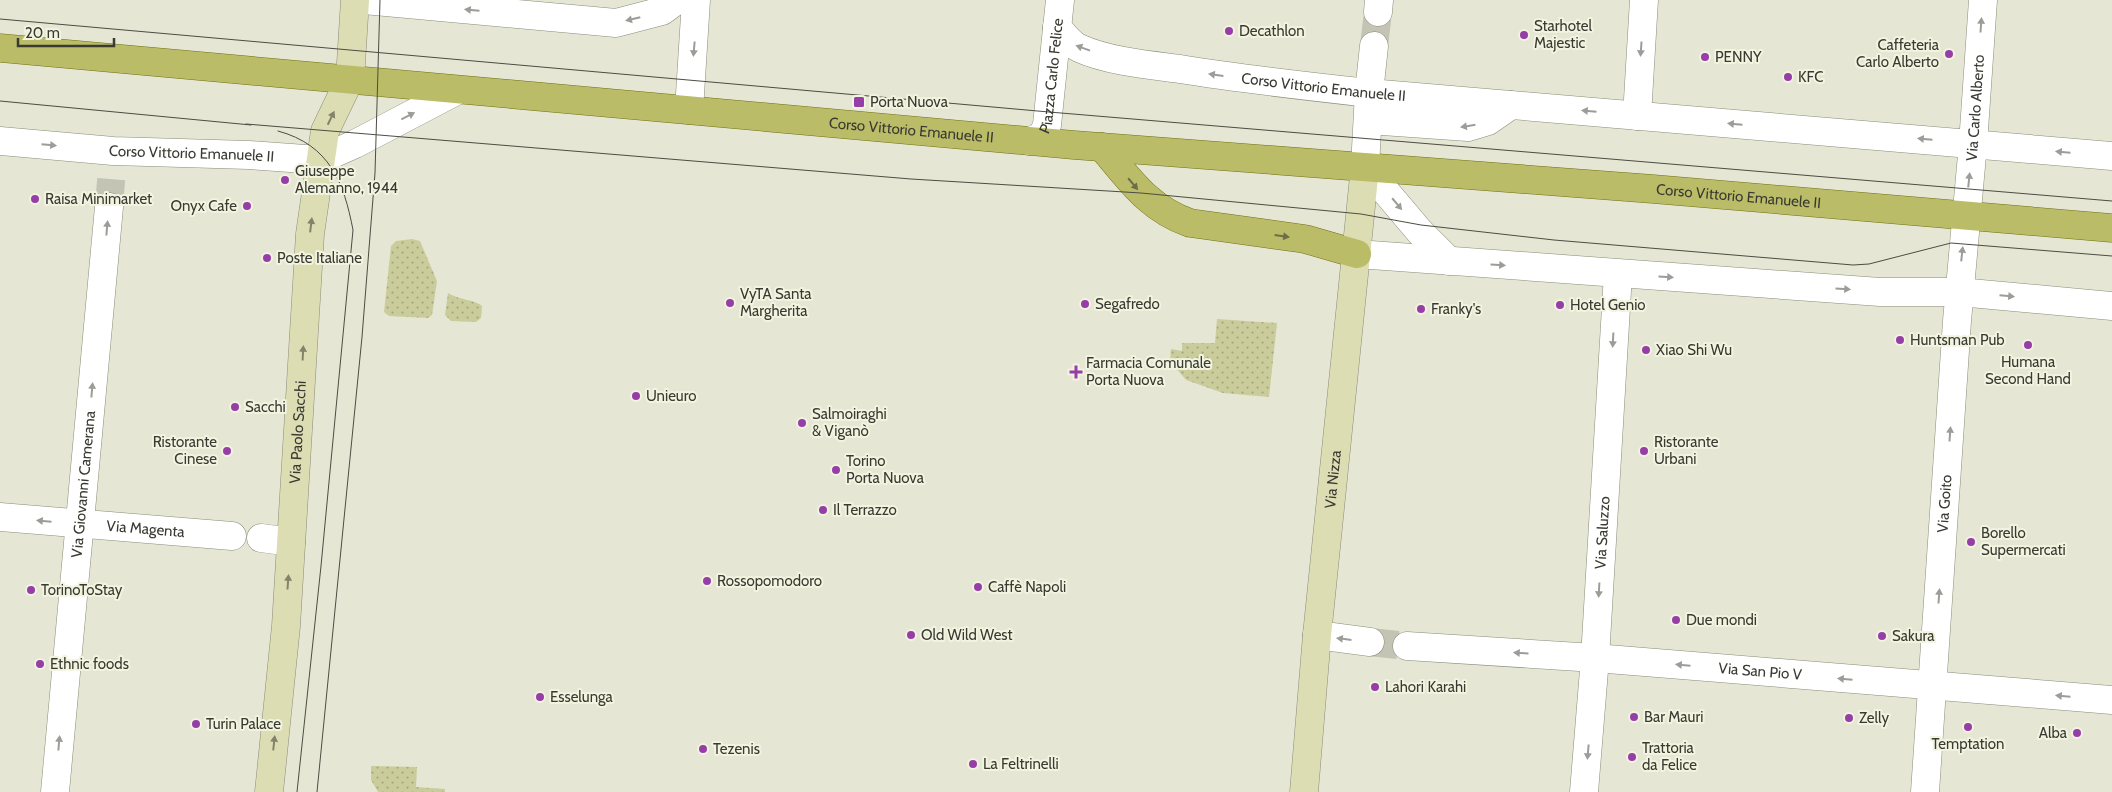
<svg xmlns="http://www.w3.org/2000/svg" width="2112" height="792" font-family="Cabin,sans-serif">
<style>
.grass{fill:url(#grass-dots)}
.lines{fill:none;stroke-linecap:round;stroke-linejoin:round}
.street-tunnel{stroke:#c3c4b3;stroke-width:28;stroke-dasharray:28 14;stroke-linecap:butt}
.street-casing{stroke:#8a8c7a;stroke-width:29}
.secondary-casing{stroke:#8a8c7a;stroke-width:29}
.primary-casing{stroke:#707114;stroke-width:29}
.street{stroke:#fff;stroke-width:28}
.secondary{stroke:#ddddb4;stroke-width:28}
.primary{stroke:#bbbc68;stroke-width:28}
.tram{stroke:#4c4d43;stroke-width:1}
.oneway{fill:#9c9c98}
.oneway2{fill:#83836c}
.oneway3{fill:#6d6e48}
.poi-dot{fill:#973da8;stroke:#f2f4e0;stroke-width:2}
.labels{text-anchor:middle;stroke-width:4;stroke-linejoin:round;paint-order:stroke}
.poi-label{font-size:15px;fill:#393a32;stroke:#f2f4e0;text-anchor:start}
.street-label{font-size:15px;fill:#393a32;stroke:#f2f4e0}
</style>
<defs>
<pattern id="grass-dots" width="8" height="8" patternUnits="userSpaceOnUse" patternTransform="scale(1.25)"><rect width="8" height="8" fill="#cacd9b"/><path d="M2 2h.1M6 6h.1" fill="none" stroke="#a5a77f" stroke-width="1.8" stroke-linecap="round"/></pattern>
</defs>
<rect width="100%" height="100%" fill="#e5e6d3"/>
<!-- grass -->
<g class="grass">
<polygon points="412,239 420,241 437,281 432,315 428,318 389,316 384,312 391,246 396,241"/>
<path d="M448,293c11,7 28,7 34,13l-1,12 -5,4 -25,-1 -6,-6z"/>
<polygon points="1217,319 1277,323 1269,397 1223,393 1186,380 1170,361 1171,349 1182,351 1182,343 1215,343"/>
<polygon points="371,766 417,767 416,787 445,789 445,792 378,792 371,780"/>
</g>
<g class="lines">
<!-- street-tunnel -->
<g class="street-tunnel">
<polyline points="1374,46 1378,12"/>
<polyline points="109,207 112,168"/>
<polyline points="1370,642 1407,646"/>
</g>
<defs>
<g id="street">
<polyline points="364,0 616,23 662,11 677,0"/>
<polyline points="1378,12 1379,0"/>
<path id="s1" d="M1057,27c7,8 13,17 22,21 28,13 70,17 101,21 62,10 125,17 189,24l743,63"/>
<polyline points="1374,46 1369,93 1365,167 1420,232 1449,261"/>
<polyline points="689,110 696,0"/>
<polyline points="1637,116 1644,0"/>
<polyline points="1368,120 1468,127 1488,121 1511,105"/>
<path id="s2" d="M0,141l113,10 136,4 70,5 36,-16 103,-54"/>
<path id="s3" d="M1029,141l13,-4 5,-12 13,-125"/>
<polyline points="1357,254 1880,292 1959,292 2112,306"/>
<path id="s4" d="M0,517l232,19"/>
<polyline points="261,538 291,542"/>
<polyline points="1317,635 1370,642"/>
<path id="s5" d="M1407,646l188,12 517,42"/>
<path id="s6" d="M55,792l54,-585"/>
<path id="s7" d="M1584,792l11,-134 23,-384"/>
<path id="s8" d="M1925,792l32,-471 16,-177 10,-144"/>
</g>
<g id="secondary">
<path id="s9" d="M269,792l17,-166 24,-392 15,-103 25,-52 5,-79"/>
<path id="s10" d="M1304,792l13,-157 48,-468"/>
</g>
<g id="primary">
<path id="s11" d="M0,48l1074,97 579,44 459,39"/>
<path d="M1102,147c27,32 47,62 88,76l115,16 52,15"/>
</g>
</defs>
<!-- street casing -->
<use href="#street" class="street-casing"/>
<!-- secondary casing -->
<use href="#secondary" class="secondary-casing"/>
<!-- primary casing -->
<use href="#primary" class="primary-casing"/>
<!-- street -->
<use href="#street" class="street"/>
<!-- secondary -->
<use href="#secondary" class="secondary"/>
<!-- primary -->
<use href="#primary" class="primary"/>
<!-- tram -->
<g class="tram">
<polyline points="0,19 1049,112 2112,201"/>
<polyline points="0,101 251,125"/>
<polyline points="246,124 911,179 1141,193 1361,214 1421,225 1554,240 1853,265 1869,264 1951,243 2112,256"/>
<path d="M278,131c52,14 66,52 75,99l-32,336 -24,226"/>
<polyline points="317,792 362,337 375,173 380,0"/>
</g>
</g>
<!-- one-way arrows -->
<defs><path id="oneway-solid" d="M-6-.8H1V-3.2L6.5 0L1 3.2V.8H-6Z" transform="scale(1.25)"/></defs>
<g class="oneway">
<use href="#oneway-solid" transform="translate(472 10) rotate(-175)"/>
<use href="#oneway-solid" transform="translate(633 19) rotate(167)"/>
<use href="#oneway-solid" transform="translate(1981 25) rotate(-86)"/>
<use href="#oneway-solid" transform="translate(1083 48) rotate(-160)"/>
<use href="#oneway-solid" transform="translate(694 49) rotate(95)"/>
<use href="#oneway-solid" transform="translate(1641 49) rotate(94)"/>
<use href="#oneway-solid" transform="translate(1216 75) rotate(-172)"/>
<use href="#oneway-solid" transform="translate(1589 111) rotate(-175)"/>
<use href="#oneway-solid" transform="translate(408 116) rotate(-27)"/>
<use href="#oneway-solid" transform="translate(1735 124) rotate(-175)"/>
<use href="#oneway-solid" transform="translate(1468 126) rotate(171)"/>
<use href="#oneway-solid" transform="translate(1925 139) rotate(-175)"/>
<use href="#oneway-solid" transform="translate(49 145) rotate(5)"/>
<use href="#oneway-solid" transform="translate(2063 152) rotate(-175)"/>
<use href="#oneway-solid" transform="translate(1969 180) rotate(-84)"/>
<use href="#oneway-solid" transform="translate(1397 204) rotate(50)"/>
<use href="#oneway-solid" transform="translate(107 228) rotate(-85)"/>
<use href="#oneway-solid" transform="translate(1962 254) rotate(-84)"/>
<use href="#oneway-solid" transform="translate(1498 265) rotate(4)"/>
<use href="#oneway-solid" transform="translate(1666 277) rotate(4)"/>
<use href="#oneway-solid" transform="translate(1843 289) rotate(4)"/>
<use href="#oneway-solid" transform="translate(2007 296) rotate(5)"/>
<use href="#oneway-solid" transform="translate(1613 340) rotate(93)"/>
<use href="#oneway-solid" transform="translate(92 390) rotate(-85)"/>
<use href="#oneway-solid" transform="translate(1950 434) rotate(-86)"/>
<use href="#oneway-solid" transform="translate(44 521) rotate(-175)"/>
<use href="#oneway-solid" transform="translate(1599 590) rotate(93)"/>
<use href="#oneway-solid" transform="translate(1939 596) rotate(-86)"/>
<use href="#oneway-solid" transform="translate(1344 639) rotate(-173)"/>
<use href="#oneway-solid" transform="translate(1521 653) rotate(-177)"/>
<use href="#oneway-solid" transform="translate(1683 665) rotate(-175)"/>
<use href="#oneway-solid" transform="translate(1845 679) rotate(-175)"/>
<use href="#oneway-solid" transform="translate(2063 696) rotate(-175)"/>
<use href="#oneway-solid" transform="translate(59 743) rotate(-85)"/>
<use href="#oneway-solid" transform="translate(1588 752) rotate(95)"/>
</g>
<g class="oneway2">
<use href="#oneway-solid" transform="translate(331 118) rotate(-64)"/>
<use href="#oneway-solid" transform="translate(311 225) rotate(-83)"/>
<use href="#oneway-solid" transform="translate(303 353) rotate(-87)"/>
<use href="#oneway-solid" transform="translate(288 582) rotate(-86)"/>
<use href="#oneway-solid" transform="translate(274 743) rotate(-84)"/>
</g>
<g class="oneway3">
<use href="#oneway-solid" transform="translate(1133 184) rotate(50)"/>
<use href="#oneway-solid" transform="translate(1282 236) rotate(8)"/>
</g>
<!-- markers -->
<g class="poi-dot">
<circle cx="1229" cy="31" r="5"/>
<circle cx="1524" cy="35" r="5"/>
<circle cx="1949" cy="54" r="5"/>
<circle cx="1705" cy="57" r="5"/>
<circle cx="1788" cy="77" r="5"/>
<rect x="853" y="96" width="12" height="12" rx="2.5"/>
<circle cx="285" cy="180" r="5"/>
<circle cx="35" cy="199" r="5"/>
<circle cx="247" cy="206" r="5"/>
<circle cx="267" cy="258" r="5"/>
<circle cx="730" cy="303" r="5"/>
<circle cx="1085" cy="304" r="5"/>
<circle cx="1560" cy="305" r="5"/>
<circle cx="1421" cy="309" r="5"/>
<circle cx="1900" cy="340" r="5"/>
<circle cx="2028" cy="345" r="5"/>
<circle cx="1646" cy="350" r="5"/>
<path d="M1073.5 364.5h5v5h5v5h-5v5h-5v-5h-5v-5h5z"/>
<circle cx="636" cy="396" r="5"/>
<circle cx="235" cy="407" r="5"/>
<circle cx="802" cy="423" r="5"/>
<circle cx="227" cy="451" r="5"/>
<circle cx="1644" cy="451" r="5"/>
<circle cx="836" cy="470" r="5"/>
<circle cx="823" cy="510" r="5"/>
<circle cx="1971" cy="542" r="5"/>
<circle cx="707" cy="581" r="5"/>
<circle cx="978" cy="587" r="5"/>
<circle cx="31" cy="590" r="5"/>
<circle cx="1676" cy="620" r="5"/>
<circle cx="911" cy="635" r="5"/>
<circle cx="1882" cy="636" r="5"/>
<circle cx="40" cy="664" r="5"/>
<circle cx="1375" cy="687" r="5"/>
<circle cx="540" cy="697" r="5"/>
<circle cx="1634" cy="717" r="5"/>
<circle cx="1849" cy="718" r="5"/>
<circle cx="196" cy="724" r="5"/>
<circle cx="1968" cy="727" r="5"/>
<circle cx="2077" cy="733" r="5"/>
<circle cx="703" cy="749" r="5"/>
<circle cx="1632" cy="757" r="5"/>
<circle cx="973" cy="764" r="5"/>
</g>
<g class="labels">
<!-- poi labels -->
<g class="poi-label">
<text x="1534" y="31">Starhotel<tspan x="1534" dy="17">Majestic</tspan></text>
<text x="1239" y="36">Decathlon</text>
<text x="1939" y="50" text-anchor="end">Caffeteria<tspan x="1939" dy="17">Carlo Alberto</tspan></text>
<text x="1715" y="62">PENNY</text>
<text x="1798" y="82">KFC</text>
<text x="870" y="107">Porta Nuova</text>
<text x="295" y="176">Giuseppe<tspan x="295" dy="17">Alemanno, 1944</tspan></text>
<text x="45" y="204">Raisa Minimarket</text>
<text x="237" y="211" text-anchor="end">Onyx Cafe</text>
<text x="277" y="263">Poste Italiane</text>
<text x="740" y="299">VyTA Santa<tspan x="740" dy="17">Margherita</tspan></text>
<text x="1095" y="309">Segafredo</text>
<text x="1570" y="310">Hotel Genio</text>
<text x="1431" y="314">Franky's</text>
<text x="1910" y="345">Huntsman Pub</text>
<text x="1656" y="355">Xiao Shi Wu</text>
<text x="2028" y="367" text-anchor="middle">Humana<tspan x="2028" dy="17">Second Hand</tspan></text>
<text x="1086" y="368">Farmacia Comunale<tspan x="1086" dy="17">Porta Nuova</tspan></text>
<text x="646" y="401">Unieuro</text>
<text x="245" y="412">Sacchi</text>
<text x="812" y="419">Salmoiraghi<tspan x="812" dy="17">&amp; Viganò</tspan></text>
<text x="217" y="447" text-anchor="end">Ristorante<tspan x="217" dy="17">Cinese</tspan></text>
<text x="1654" y="447">Ristorante<tspan x="1654" dy="17">Urbani</tspan></text>
<text x="846" y="466">Torino<tspan x="846" dy="17">Porta Nuova</tspan></text>
<text x="833" y="515">Il Terrazzo</text>
<text x="1981" y="538">Borello<tspan x="1981" dy="17">Supermercati</tspan></text>
<text x="717" y="586">Rossopomodoro</text>
<text x="988" y="592">Caffè Napoli</text>
<text x="41" y="595">TorinoToStay</text>
<text x="1686" y="625">Due mondi</text>
<text x="921" y="640">Old Wild West</text>
<text x="1892" y="641">Sakura</text>
<text x="50" y="669">Ethnic foods</text>
<text x="1385" y="692">Lahori Karahi</text>
<text x="550" y="702">Esselunga</text>
<text x="1644" y="722">Bar Mauri</text>
<text x="1859" y="723">Zelly</text>
<text x="206" y="729">Turin Palace</text>
<text x="2067" y="738" text-anchor="end">Alba</text>
<text x="1968" y="749" text-anchor="middle">Temptation</text>
<text x="1642" y="753">Trattoria<tspan x="1642" dy="17">da Felice</tspan></text>
<text x="713" y="754">Tezenis</text>
<text x="983" y="769">La Feltrinelli</text>
</g>
<!-- street labels -->
<g class="street-label">
<text dy="5" stroke="none"><textPath href="#s3" startOffset="76">Piazza Carlo Felice</textPath></text>
<text dy="5" stroke="none"><textPath href="#s1" startOffset="279">Corso Vittorio Emanuele II</textPath></text>
<text dy="5" stroke="none"><textPath href="#s8" startOffset="686">Via Carlo Alberto</textPath></text>
<text dy="5" stroke="none"><textPath href="#s11" startOffset="915">Corso Vittorio Emanuele II</textPath></text>
<text dy="5" stroke="none"><textPath href="#s2" startOffset="192">Corso Vittorio Emanuele II</textPath></text>
<text dy="5" stroke="none"><textPath href="#s11" startOffset="1745">Corso Vittorio Emanuele II</textPath></text>
<text dy="5" stroke="none"><textPath href="#s9" startOffset="361">Via Paolo Sacchi</textPath></text>
<text dy="5" stroke="none"><textPath href="#s10" startOffset="314">Via Nizza</textPath></text>
<text dy="5" stroke="none"><textPath href="#s6" startOffset="309">Via Giovanni Camerana</textPath></text>
<text dy="5" stroke="none"><textPath href="#s8" startOffset="289">Via Goito</textPath></text>
<text dy="5" stroke="none"><textPath href="#s4" startOffset="146">Via Magenta</textPath></text>
<text dy="5" stroke="none"><textPath href="#s7" startOffset="260">Via Saluzzo</textPath></text>
<text dy="5" stroke="none"><textPath href="#s5" startOffset="354">Via San Pio V</textPath></text>
</g>
</g>
<!-- scale -->
<path d="M18 38v8h96v-8" fill="none" stroke="#393a32" stroke-width="2.5"/>
<text x="25" y="38" font-size="15" fill="#393a32" stroke="#f2f4e0" stroke-width="4" paint-order="stroke">20 m</text>
</svg>
